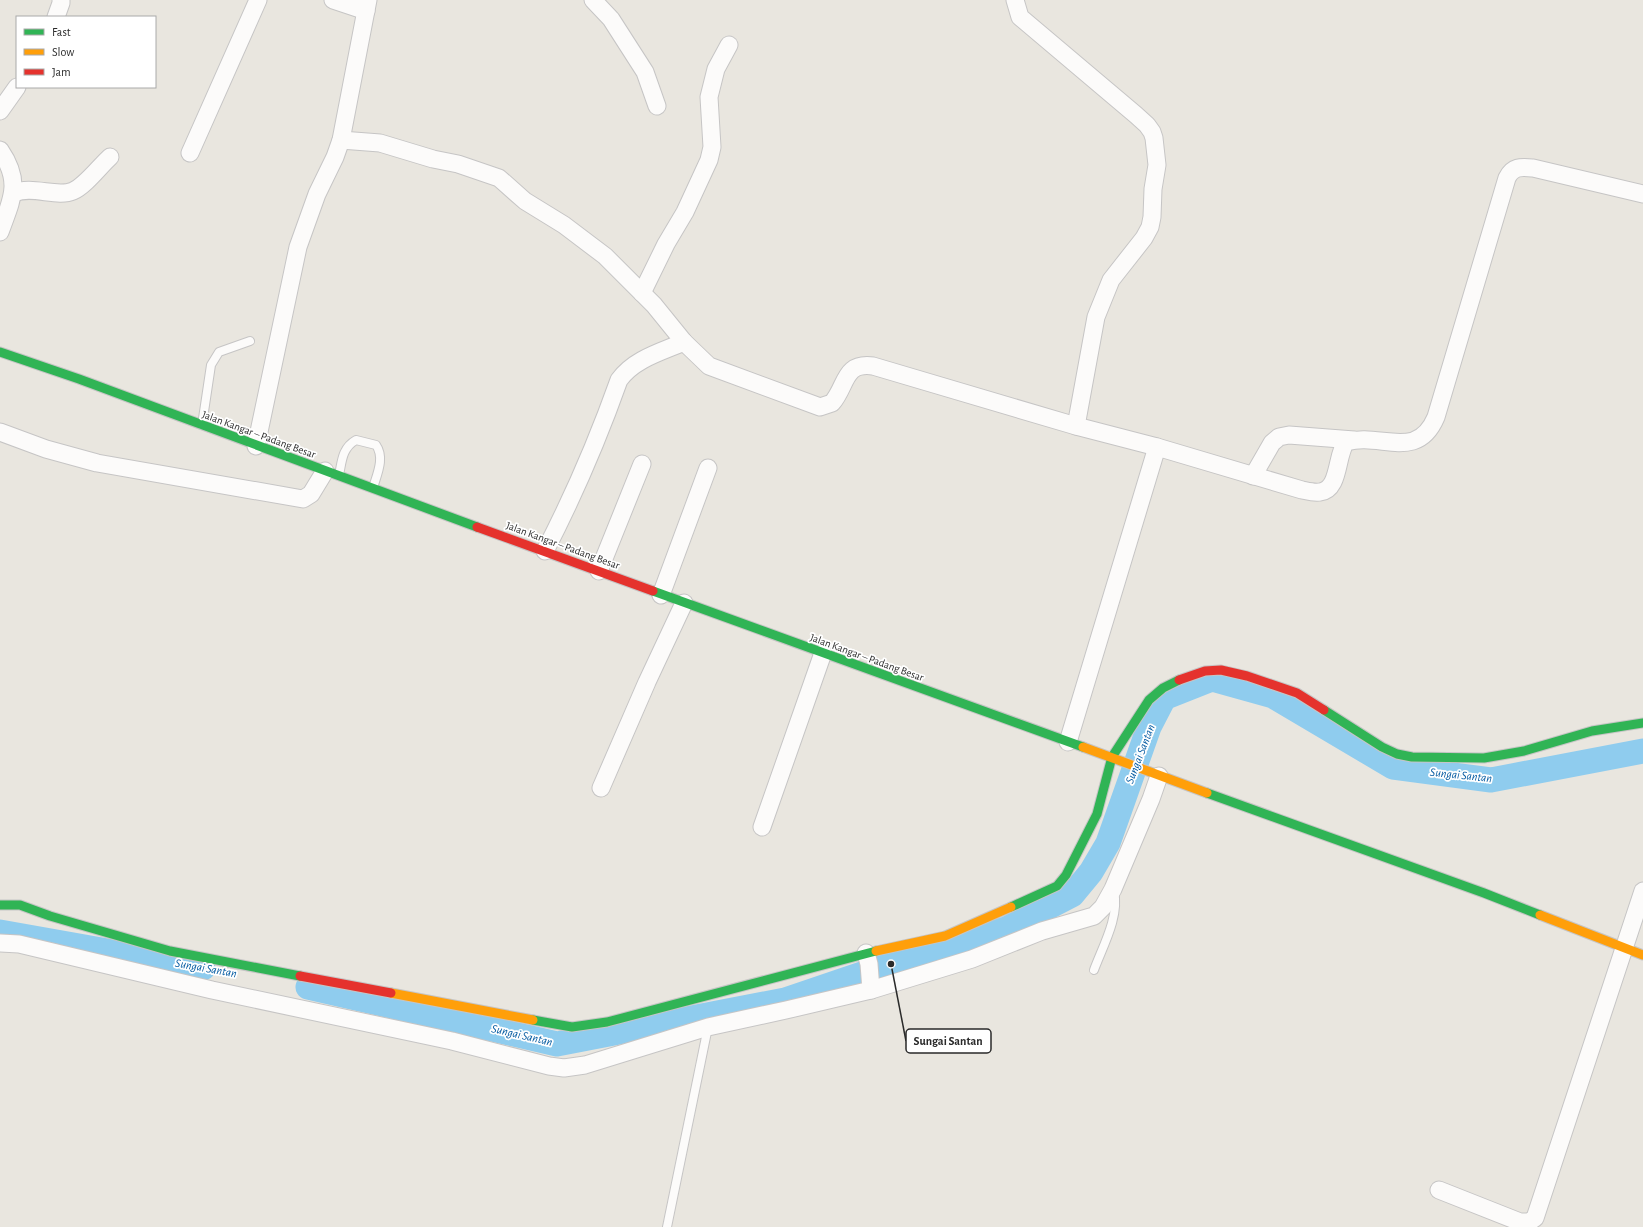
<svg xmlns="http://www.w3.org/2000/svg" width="1643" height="1227" font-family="'Alegreya Sans',sans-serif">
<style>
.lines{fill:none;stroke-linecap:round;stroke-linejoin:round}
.river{stroke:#8fccee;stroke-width:25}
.lane-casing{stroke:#c6c5c5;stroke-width:10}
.street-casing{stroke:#c6c5c5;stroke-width:19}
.fast-casing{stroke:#c6c5c5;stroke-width:11}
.slow-casing{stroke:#c6c5c5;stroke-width:11}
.jam-casing{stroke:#c6c5c5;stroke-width:11}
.lane{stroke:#fcfbfa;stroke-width:8}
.street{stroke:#fcfbfa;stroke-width:17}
.fast{stroke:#30b455;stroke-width:9}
.slow{stroke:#ff9f0a;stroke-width:9}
.jam{stroke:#e5322d;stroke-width:9}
.labels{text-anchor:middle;stroke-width:3.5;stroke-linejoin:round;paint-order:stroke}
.street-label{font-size:11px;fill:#2a2a2a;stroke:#fff}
.water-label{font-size:12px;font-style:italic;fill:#065ca2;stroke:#fff}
.leader{fill:none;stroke:#2a2a2a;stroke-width:1.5}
.callout-dot{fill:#2a2a2a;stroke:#fff;stroke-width:1.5}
.callout{fill:#fff;stroke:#2a2a2a;stroke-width:1.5}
.callout-label{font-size:12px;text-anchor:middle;font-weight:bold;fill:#2a2a2a}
</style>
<rect width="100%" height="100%" fill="#e9e6df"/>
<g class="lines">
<!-- river -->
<g class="river">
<polyline points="0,932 203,968"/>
<polyline points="308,987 557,1044 785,1000 891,964 1006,929 1072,895 1091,872 1108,843 1149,727 1164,698 1212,679 1273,696 1393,767 1491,780 1643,751"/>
</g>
<defs>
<g id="lane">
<polyline points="202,425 211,365 219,352 250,341"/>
<path d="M339,475c3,-14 3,-27 17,-35l20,5c9,13 1,29 -3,43"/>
<path d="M1094,970c8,-22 26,-54 20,-78"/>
<polyline points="667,1227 708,1027"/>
</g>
<g id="street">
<polyline points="333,0 366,11"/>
<polyline points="593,0 611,19 645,72 657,106"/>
<polyline points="1015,0 1020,17 1136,115 1147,125 1152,132 1154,138 1157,165 1153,189 1152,217 1150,227 1144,238 1111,280 1096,317 1076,426"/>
<polyline points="56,17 61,3 61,0"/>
<polyline points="0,111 17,87"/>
<path d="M341,140l39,3 53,16 25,5 41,14 26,23 39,24 41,31 49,49 30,37 25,24 111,41 12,-4c15,-17 11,-41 41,-37l203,60 81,21 145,43c5,1 12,3 18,2 20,-2 16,-37 26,-50 35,-10 71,20 90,-25l71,-239c6,-12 14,-11 26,-10l110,26"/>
<path d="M0,150c22,32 12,49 0,82"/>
<polyline points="190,153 258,0"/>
<path d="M14,193c18,-8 43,5 59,-2 12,-5 27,-25 37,-34"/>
<polyline points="642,293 666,244 685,212 709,160 712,147 709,97 716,69 729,45"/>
<polyline points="0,432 46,449 97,463 303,499 311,494 325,471"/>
<polyline points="256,446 298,247 317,194 335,157 341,140 368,0"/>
<polyline points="1253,476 1272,443 1279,437 1289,435 1354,440"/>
<path d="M545,551c29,-56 53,-112 74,-171 15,-21 42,-28 65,-38"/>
<polyline points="599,571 642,464"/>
<polyline points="661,595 708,468"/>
<polyline points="1068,742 1157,447"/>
<polyline points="601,788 647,682 684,603"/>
<polyline points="762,827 823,653"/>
<polyline points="0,943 19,944 212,990 452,1041 549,1066 564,1068 585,1065 708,1027 786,1010 871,990 972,959 1042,931 1094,916 1103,907 1113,889 1151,799 1159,776"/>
<polyline points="866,953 869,964 871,990"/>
<polyline points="1439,1190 1520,1222 1529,1222 1535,1218 1643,891"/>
</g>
<g id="fast">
<polyline points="0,352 79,379 477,527"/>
<polyline points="653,591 1083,747"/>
<polyline points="1324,710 1382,747 1397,754 1412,757 1484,758 1524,751 1592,731 1643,723"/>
<polyline points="1207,793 1484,893 1540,915"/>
<polyline points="0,905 20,905 50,916 170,951 300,976"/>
<polyline points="1011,907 1057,886 1066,875 1097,814 1112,757 1149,700 1163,688 1179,680"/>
<polyline points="533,1020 572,1027 607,1022 876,951"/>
</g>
<g id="slow">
<polyline points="1083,747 1207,793"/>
<polyline points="1540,915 1643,955"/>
<polyline points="876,951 945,936 1011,907"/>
<polyline points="391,993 533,1020"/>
</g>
<g id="jam">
<polyline points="477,527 653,591"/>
<polyline points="1179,680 1205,671 1221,670 1247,676 1297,693 1324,710"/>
<polyline points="300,976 391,993"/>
</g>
</defs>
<!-- lane casing -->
<use href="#lane" class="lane-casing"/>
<!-- street casing -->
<use href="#street" class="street-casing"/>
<!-- fast casing -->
<use href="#fast" class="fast-casing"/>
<!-- slow casing -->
<use href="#slow" class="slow-casing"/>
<!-- jam casing -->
<use href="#jam" class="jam-casing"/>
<!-- lane -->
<use href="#lane" class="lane"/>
<!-- street -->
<use href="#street" class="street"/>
<!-- fast -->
<use href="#fast" class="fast"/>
<!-- slow -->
<use href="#slow" class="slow"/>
<!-- jam -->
<use href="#jam" class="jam"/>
</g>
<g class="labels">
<!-- street labels -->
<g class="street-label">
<text transform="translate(259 434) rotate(20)" y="4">Jalan Kangar – Padang Besar</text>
<text transform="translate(563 545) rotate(20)" y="4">Jalan Kangar – Padang Besar</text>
<text transform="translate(867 657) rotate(20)" y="4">Jalan Kangar – Padang Besar</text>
</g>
<!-- water labels -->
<g class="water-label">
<text transform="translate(1140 754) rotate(-69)" y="4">Sungai Santan</text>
<text transform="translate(1461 775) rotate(6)" y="4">Sungai Santan</text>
<text transform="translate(206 968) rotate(10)" y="4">Sungai Santan</text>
<text transform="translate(522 1035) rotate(13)" y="4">Sungai Santan</text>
</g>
</g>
<!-- callouts -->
<path class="leader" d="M891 964L906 1041"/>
<circle class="callout-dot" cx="891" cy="964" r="4"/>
<rect class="callout" x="906" y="1029" width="85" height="24" rx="4"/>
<g class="callout-label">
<text x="948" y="1045">Sungai Santan</text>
</g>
<!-- legend -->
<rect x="16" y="16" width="140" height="72" fill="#ffffff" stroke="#aaaaaa"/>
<rect x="24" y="29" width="20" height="6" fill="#30b455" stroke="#aaaaaa"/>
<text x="52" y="36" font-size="12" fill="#2a2a2a">Fast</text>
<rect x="24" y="49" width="20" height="6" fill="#ff9f0a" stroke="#aaaaaa"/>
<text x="52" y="56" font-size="12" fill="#2a2a2a">Slow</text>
<rect x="24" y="69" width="20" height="6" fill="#e5322d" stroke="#aaaaaa"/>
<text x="52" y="76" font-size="12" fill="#2a2a2a">Jam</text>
</svg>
